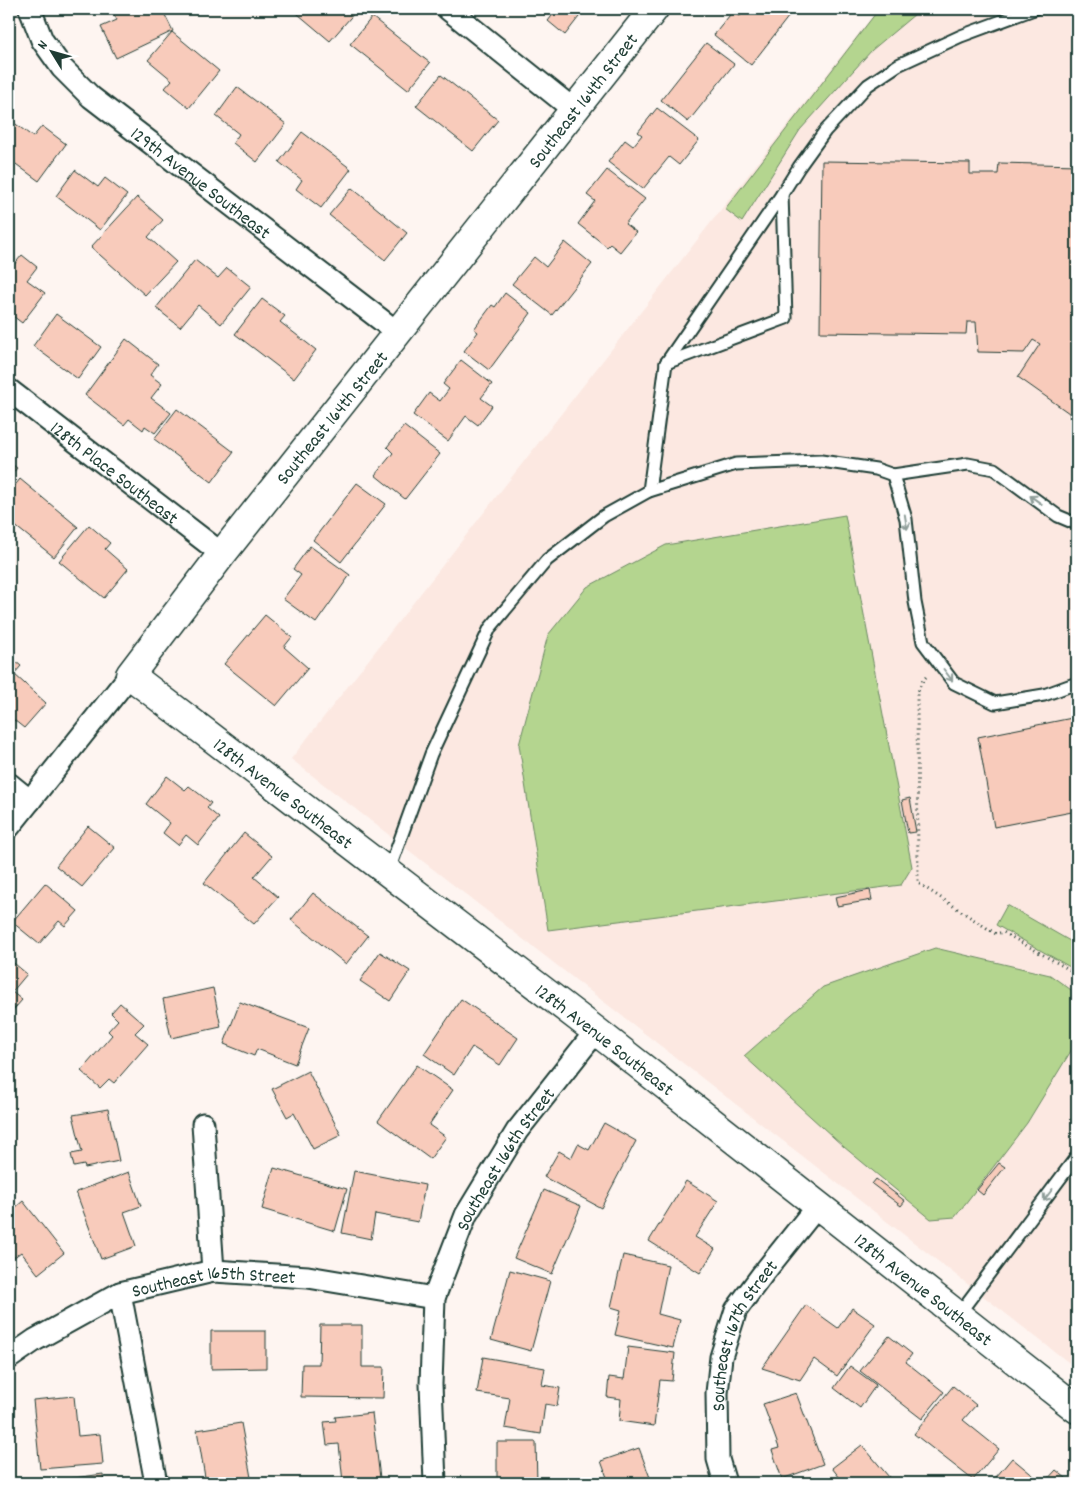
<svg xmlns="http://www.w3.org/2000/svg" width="1086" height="1492" font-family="Dekko,sans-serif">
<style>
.built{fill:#fce8e1}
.green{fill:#b4d58f;stroke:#6a8962}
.building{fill:#f8cbbb;stroke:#1f3d34}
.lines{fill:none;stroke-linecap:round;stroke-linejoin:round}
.service-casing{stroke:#1f3d34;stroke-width:15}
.minor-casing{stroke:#1f3d34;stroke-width:25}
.tertiary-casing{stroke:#1f3d34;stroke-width:31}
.path{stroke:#1f3d34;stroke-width:3;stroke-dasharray:1 4;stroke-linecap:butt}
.service{stroke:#fff;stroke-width:11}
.minor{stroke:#fff;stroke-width:21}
.tertiary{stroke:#fff;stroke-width:28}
.oneway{stroke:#8f9e9a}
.labels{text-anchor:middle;stroke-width:4.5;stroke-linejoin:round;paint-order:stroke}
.street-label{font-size:19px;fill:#1f3d34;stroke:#fff}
</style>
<rect width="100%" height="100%" fill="#fef5f1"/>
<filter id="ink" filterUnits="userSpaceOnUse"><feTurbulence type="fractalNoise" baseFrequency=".02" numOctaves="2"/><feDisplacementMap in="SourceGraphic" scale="10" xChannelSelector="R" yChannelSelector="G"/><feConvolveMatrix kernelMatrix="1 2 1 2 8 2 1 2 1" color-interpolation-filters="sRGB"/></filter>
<g filter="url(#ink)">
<!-- built -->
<polygon class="built" points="878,9 1077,9 1077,1369 291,759"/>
<!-- green -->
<g class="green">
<polygon points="879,9 921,9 872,50 800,130 742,222 725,209"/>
<polygon points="845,515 912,867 901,885 548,930 519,745 548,635 587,587 666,545"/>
<polygon points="1007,905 1077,945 1077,971 996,925"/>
<polygon points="935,948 1050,975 1077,994 1077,1041 1027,1123 955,1217 931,1219 844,1147 744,1056 823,987"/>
</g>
<!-- building -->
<g class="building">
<polygon points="111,9 162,9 173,31 116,58 101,27 117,20"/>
<polygon points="292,9 356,9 357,10 330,41"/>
<polygon points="551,9 585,9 565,35 548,21 555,12"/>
<polygon points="746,9 780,9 789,16 751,65 714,35 733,11 740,16"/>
<polygon points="372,17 430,63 408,90 350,44"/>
<polygon points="172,32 219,71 189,108 165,88 172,80 148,60"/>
<polygon points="706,43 734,64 688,122 661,100"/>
<polygon points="441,75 498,120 473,151 416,106"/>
<polygon points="237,87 286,124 257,162 233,143 239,134 216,116"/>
<polygon points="657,108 699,140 679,165 669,157 643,189 608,162 625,140 633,146 642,135 638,132"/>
<polygon points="9,119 33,137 42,126 66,144 39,181 9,159"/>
<polygon points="302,132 351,169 321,208 296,189 302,180 279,162"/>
<polygon points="822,161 970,163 970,174 998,174 999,163 1077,165 1077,433 1069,413 1018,377 1040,344 1033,340 1024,353 978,352 976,322 967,322 966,334 820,332"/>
<polygon points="75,170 98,187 105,178 127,195 100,230 56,196"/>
<polygon points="607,170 645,199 625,224 636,232 620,252 610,244 607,247 578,224 595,201 587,195"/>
<polygon points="352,188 407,233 385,260 329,215"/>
<polygon points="137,197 163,220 148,237 176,262 145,295 91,247"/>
<polygon points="565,242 592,264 552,315 512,284 534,257 546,267"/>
<polygon points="22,255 37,267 27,280 45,293 22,323 9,313 9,265 12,267"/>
<polygon points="195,260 218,278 227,268 251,287 221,324 198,305 180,327 156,308"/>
<polygon points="505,293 531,313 489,370 464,351 478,332 474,329 492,305 495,307"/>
<polygon points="262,299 285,316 280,322 316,350 294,379 235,334"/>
<polygon points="56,314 101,347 78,379 33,346"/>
<polygon points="126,339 158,364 150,375 162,384 151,398 171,413 155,433 145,426 143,430 129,419 124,425 85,395"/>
<polygon points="461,360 492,384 481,398 492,406 478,425 466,416 448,441 413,415 429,393 440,401 449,389 443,384"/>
<polygon points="177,409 234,452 212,482 154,439"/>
<polygon points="404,426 440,454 405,499 375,475 393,453 387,447"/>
<polygon points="9,462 17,468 9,478"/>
<polygon points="20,479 78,527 54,557 9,521 9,493"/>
<polygon points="357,483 386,504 341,562 313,540"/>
<polygon points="89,525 110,543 105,549 128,569 104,598 59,561"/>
<polygon points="310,546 350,575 316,623 283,599 301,575 293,569"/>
<polygon points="265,615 292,637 284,647 308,668 276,706 224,664"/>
<polygon points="9,656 21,666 14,674 46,703 24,728 9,716"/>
<polygon points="1077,717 1077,811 994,827 978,737"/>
<polygon points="167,776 185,790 189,786 211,803 207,808 219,818 198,845 186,835 178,845 163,833 170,823 146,804"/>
<polygon points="910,798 916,832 908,833 902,800"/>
<polygon points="88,826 115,848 82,887 56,866"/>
<polygon points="244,833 272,856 254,877 278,897 254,924 204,883"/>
<polygon points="45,883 78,911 65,926 59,921 39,944 12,922"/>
<polygon points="870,890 872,900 837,906 835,897"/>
<polygon points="313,893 368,936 346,964 291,920"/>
<polygon points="380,952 410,971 390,1001 360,981"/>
<polygon points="9,959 27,974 12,992 22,1000 9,1015"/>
<polygon points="213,988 221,1027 171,1038 163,999"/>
<polygon points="461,999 518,1038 500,1065 472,1047 454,1075 424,1054"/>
<polygon points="240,1002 309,1028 295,1064 257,1049 254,1056 224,1044"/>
<polygon points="120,1003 144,1024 135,1033 148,1044 114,1083 109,1079 100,1088 81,1071 112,1035 108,1031 118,1020 111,1013"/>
<polygon points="417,1065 453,1090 429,1125 446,1137 430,1159 378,1121"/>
<polygon points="308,1071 341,1135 313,1149 294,1113 287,1117 272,1089"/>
<polygon points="108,1109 119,1161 85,1168 84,1165 74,1167 71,1154 82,1152 73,1115"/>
<polygon points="604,1123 636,1141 601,1208 544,1177 559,1151 571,1158 578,1144 589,1150"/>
<polygon points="999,1163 1005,1167 983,1195 977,1190"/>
<polygon points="274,1168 347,1189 335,1231 262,1209"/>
<polygon points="354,1171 425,1185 418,1222 375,1214 371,1239 342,1233"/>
<polygon points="129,1172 141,1206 124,1212 136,1246 101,1259 76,1192"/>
<polygon points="876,1179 905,1201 901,1206 872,1184"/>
<polygon points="686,1181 718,1201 695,1237 715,1249 700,1273 649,1241"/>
<polygon points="544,1190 581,1206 552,1274 514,1258"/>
<polygon points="23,1201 64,1253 38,1274 21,1252 9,1261 9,1213"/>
<polygon points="623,1255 668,1265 658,1314 680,1320 673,1348 615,1335 621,1310 611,1307"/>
<polygon points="510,1270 550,1281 531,1351 491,1340"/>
<polygon points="806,1305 838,1328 852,1308 875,1324 837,1376 814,1359 800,1380 762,1368"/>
<polygon points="320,1325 362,1325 362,1367 384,1367 383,1398 301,1397 302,1364 319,1364"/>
<polygon points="211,1331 266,1331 266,1368 211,1369"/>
<polygon points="889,1336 912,1354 906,1362 944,1392 922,1419 860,1371"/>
<polygon points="628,1347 675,1353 672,1381 660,1380 654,1426 619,1421 621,1399 607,1397 609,1377 624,1379"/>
<polygon points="483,1357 545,1368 542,1385 560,1388 557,1406 545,1404 541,1434 505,1428 510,1398 477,1393"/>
<polygon points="850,1366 876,1385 860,1408 834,1388"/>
<polygon points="953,1386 976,1405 963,1420 999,1449 973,1480 914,1434"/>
<polygon points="796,1393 823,1464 782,1479 772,1450 779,1448 763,1404"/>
<polygon points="74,1396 78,1436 100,1434 103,1464 40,1469 33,1400"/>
<polygon points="372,1413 380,1478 343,1482 339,1444 327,1445 324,1422 336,1421 335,1417"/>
<polygon points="241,1423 252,1483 206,1483 197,1430"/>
<polygon points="497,1442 536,1442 537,1483 497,1483"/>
<polygon points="862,1445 894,1483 844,1483 832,1468"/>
<polygon points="639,1448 652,1483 609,1483 601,1461"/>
<polygon points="1012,1458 1042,1483 991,1483"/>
<polygon points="1056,1470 1072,1483 1044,1483"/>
<polygon points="103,1474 104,1483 45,1483 45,1482"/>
</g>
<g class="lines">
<defs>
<g id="service">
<polyline points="666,363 786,318 782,194"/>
<polyline points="893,475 906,519 915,602 923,642 954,683 995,703 1044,695 1077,683"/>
<polyline points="649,491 666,363 782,194 799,167 825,131 868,85 898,65 961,36 1034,9"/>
<polyline points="388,873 431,754 490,628 547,560 604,516 649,491 736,464 821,461 876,469 893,475 968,464 994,469 1058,516 1077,524"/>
<polyline points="958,1315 1077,1156"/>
</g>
<g id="minor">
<path id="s1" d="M30,9l12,31 20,28 29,29 307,236"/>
<polyline points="448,9 574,110"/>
<path id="s2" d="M9,390l213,164"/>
<polyline points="9,784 30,801"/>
<polyline points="9,827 130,675"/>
<polyline points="203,1124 213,1271"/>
<polyline points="120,1293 156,1483"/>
<path id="s3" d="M9,1358l26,-18 85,-47 93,-22 95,6 126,21"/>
<path id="s4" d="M435,1483l-4,-99 3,-86 32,-83 51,-84 79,-100"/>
<path id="s5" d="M725,1483l-7,-24 -1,-66 4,-36 15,-47 26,-35 56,-70"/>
</g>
<g id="tertiary">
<path id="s6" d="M654,9l-432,545 -92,121 466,356 481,378"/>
</g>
</defs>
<!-- service casing -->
<use href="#service" class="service-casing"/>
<!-- minor casing -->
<use href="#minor" class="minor-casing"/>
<!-- tertiary casing -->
<use href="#tertiary" class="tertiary-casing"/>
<!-- path -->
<polyline class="path" points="926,677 923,680 917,694 918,883 996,934 1003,932 1077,974"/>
<!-- service -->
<use href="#service" class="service"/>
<!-- minor -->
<use href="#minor" class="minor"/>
<!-- tertiary -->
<use href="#tertiary" class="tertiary"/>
</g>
<!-- one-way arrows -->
<defs><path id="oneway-shaft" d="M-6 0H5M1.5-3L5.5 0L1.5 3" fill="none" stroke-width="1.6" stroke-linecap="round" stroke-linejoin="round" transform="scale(1.25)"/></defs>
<g class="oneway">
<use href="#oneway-shaft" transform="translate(1036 500) rotate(-144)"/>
<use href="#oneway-shaft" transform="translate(906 522) rotate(81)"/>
<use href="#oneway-shaft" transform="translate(948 675) rotate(53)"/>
<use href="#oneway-shaft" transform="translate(1048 1195) rotate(127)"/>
</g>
</g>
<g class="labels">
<!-- street labels -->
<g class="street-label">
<text transform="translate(582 100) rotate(-52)" y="7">Southeast 164th Street</text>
<text dy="7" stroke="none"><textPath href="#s1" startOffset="248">129th Avenue Southeast</textPath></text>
<text transform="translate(331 417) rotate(-51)" y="7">Southeast 164th Street</text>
<text dy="7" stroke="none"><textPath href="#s2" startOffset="134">128th Place Southeast</textPath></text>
<text dy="7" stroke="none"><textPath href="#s6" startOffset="1041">128th Avenue Southeast</textPath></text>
<text dy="7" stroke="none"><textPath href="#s6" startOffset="1446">128th Avenue Southeast</textPath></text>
<text dy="7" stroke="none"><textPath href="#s4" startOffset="342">Southeast 166th Street</textPath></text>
<text dy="7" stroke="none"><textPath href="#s3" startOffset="224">Southeast 165th Street</textPath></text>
<text dy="7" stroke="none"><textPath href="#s6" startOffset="1851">128th Avenue Southeast</textPath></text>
<text dy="7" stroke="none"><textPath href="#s5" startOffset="155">Southeast 167th Street</textPath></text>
</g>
</g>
<!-- margin -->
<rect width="1086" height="1492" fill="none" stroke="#fff" stroke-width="30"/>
<rect x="15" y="15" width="1056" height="1462" fill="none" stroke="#1f3d34" stroke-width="2" filter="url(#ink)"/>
<!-- north arrow -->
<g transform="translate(52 52) rotate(307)" stroke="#ffffff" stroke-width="4" paint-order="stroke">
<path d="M0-4L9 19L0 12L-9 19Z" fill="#1f3d34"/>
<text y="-8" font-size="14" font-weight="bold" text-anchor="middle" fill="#1f3d34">N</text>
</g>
</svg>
